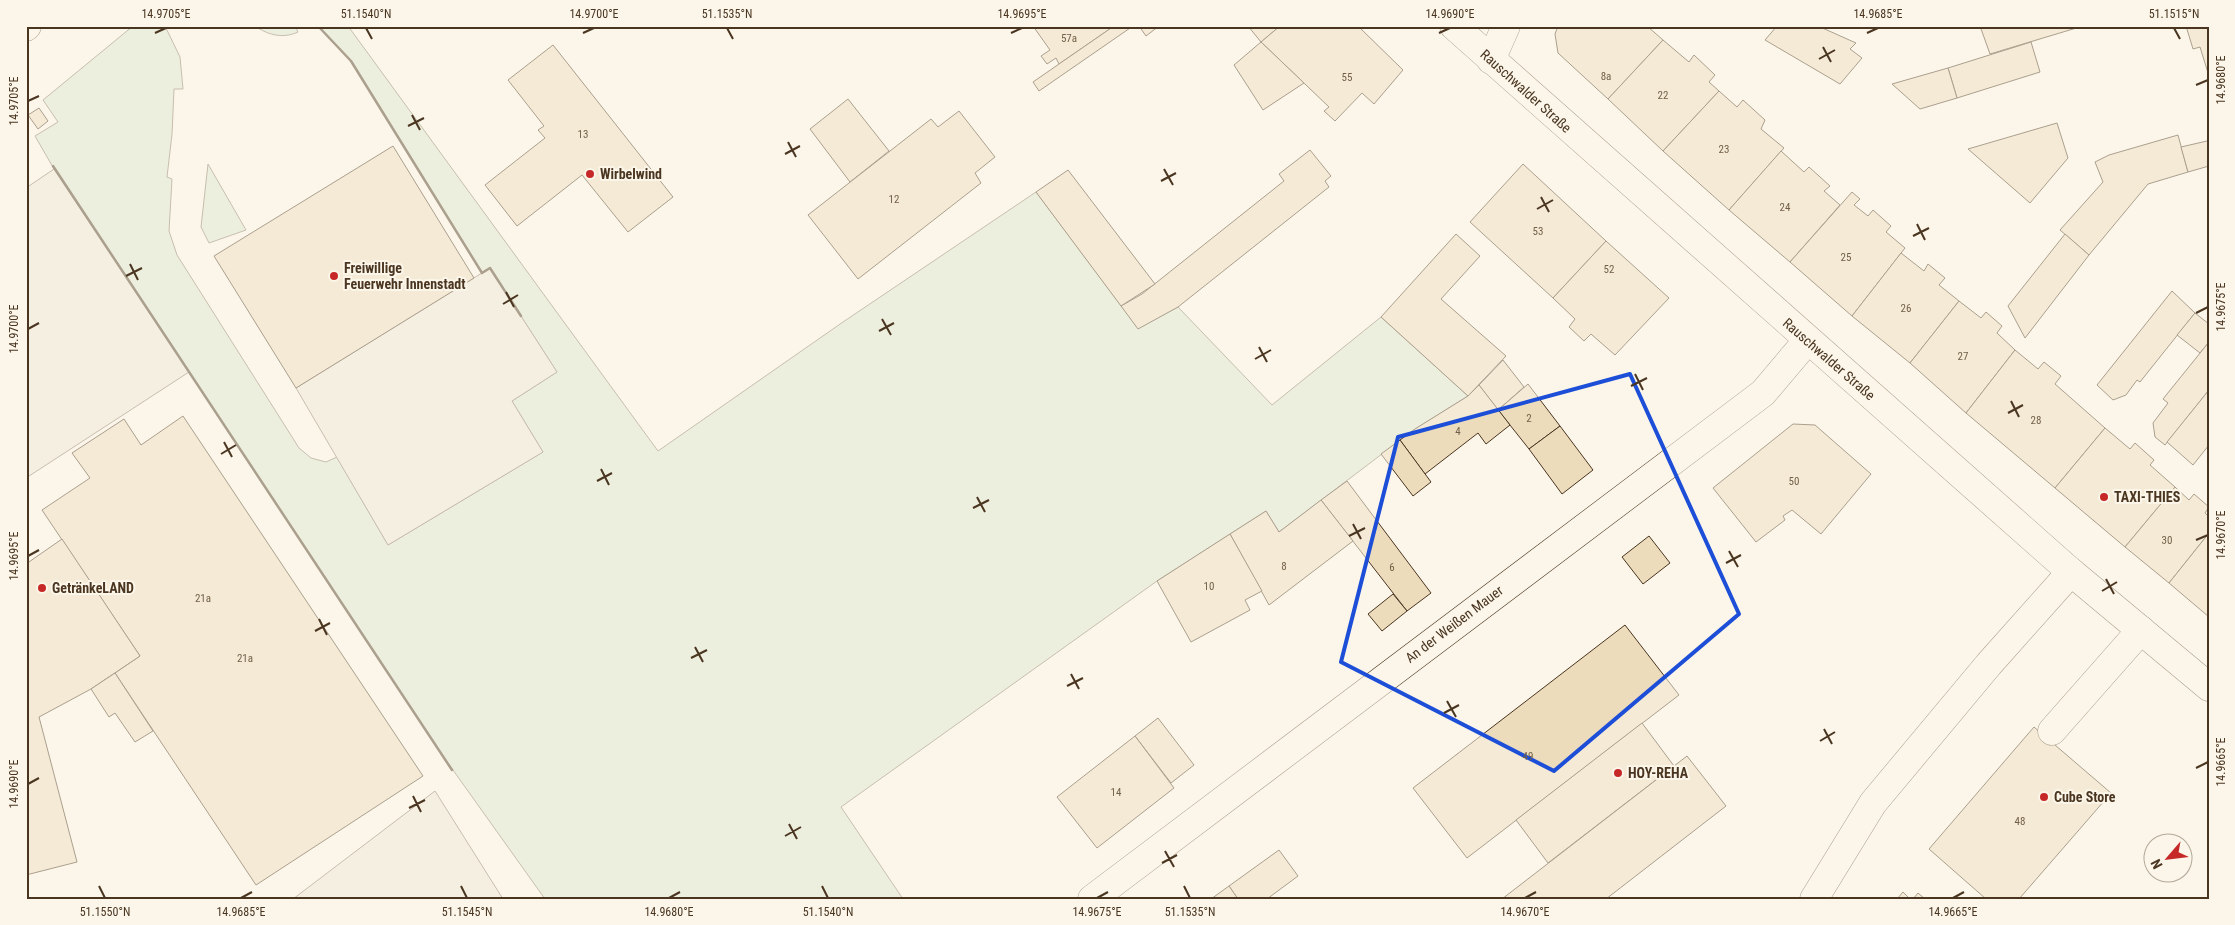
<svg xmlns="http://www.w3.org/2000/svg" width="2235" height="925" font-family="'Roboto Condensed',sans-serif">
<style>
.green{fill:#dce7d0;stroke:#887966}
.parking{fill:#ede7d9;stroke:#887966}
.building{fill:#ecdcbc;stroke:#4a3520}
.lines{fill:none;stroke-linecap:round;stroke-linejoin:round}
.minor-casing{stroke:#4a3520;stroke-width:29}
.minor{stroke:#fbf6e9;stroke-width:28}
.wall{stroke:#4a3520;stroke-width:2.5}
.marked{fill:none;stroke:#1d4ed8;stroke-width:4;stroke-linejoin:round}
.ticks{fill:none;stroke:#4a3520;stroke-width:2}
.poi-dot{fill:#c62828;stroke:#fbf6e9;stroke-width:2}
.labels{text-anchor:middle;stroke-width:4;stroke-linejoin:round;paint-order:stroke}
.number-label{font-size:11px;fill:#725f47}
.street-label{font-size:14px;fill:#4a3520;stroke:#fbf6e9}
.poi-label{font-size:14px;font-weight:bold;fill:#4a3520;stroke:#fbf6e9;text-anchor:start}
.neatline{fill:none;stroke:#4a3520;stroke-width:2}
.ticks-label{font-size:12px;text-anchor:middle;fill:#4a3520}
</style>
<rect width="100%" height="100%" fill="#fbf6e9"/>
<!-- green -->
<g class="green">
<polygon points="133,26 165,26 180,57 183,89 174,89 172,134 167,177 172,179 169,231 177,255 299,448 311,458 326,462 337,457 388,545 543,452 512,401 557,372 490,268 482,273 351,61 318,26 348,26 658,451 843,322 1036,192 1138,328 1178,307 1272,405 1381,317 1468,396 1415,429 1279,532 1266,511 1157,581 841,807 903,899 545,899 443,756 54,169 35,136 58,122 43,100"/>
<path d="M255,26h40l3,6c-15,7 -30,3 -43,-6z"/>
<polygon points="208,164 246,230 209,243 201,227"/>
</g>
<!-- parking -->
<g class="parking">
<polygon points="54,169 189,372 26,478 26,188"/>
<polygon points="490,268 557,372 512,401 543,452 388,545 296,388"/>
<polygon points="435,791 503,899 293,899"/>
</g>
<!-- building -->
<g class="building">
<polygon points="1033,26 1114,26 1059,64 1056,58 1047,64 1041,56 1050,50"/>
<polygon points="1114,26 1133,26 1039,91 1033,82"/>
<polygon points="1139,26 1159,26 1146,36"/>
<polygon points="1248,26 1280,26 1261,42"/>
<polygon points="1280,26 1358,26 1403,70 1374,104 1362,93 1335,121 1324,111 1329,107 1261,42"/>
<polygon points="1558,26 1647,26 1663,40 1608,99 1558,53 1555,34"/>
<polygon points="1777,26 1818,26 1856,43 1850,49 1862,58 1840,84 1765,40"/>
<polygon points="1980,26 2083,26 1990,54"/>
<polygon points="2186,26 2209,26 2209,76 2200,47 2193,49"/>
<polygon points="1663,40 1689,62 1694,55 1715,75 1709,82 1719,91 1663,151 1608,99"/>
<polygon points="1261,42 1304,83 1263,110 1234,65"/>
<polygon points="2031,42 2040,72 1957,98 1948,68"/>
<polygon points="553,45 673,197 628,232 582,175 517,226 485,185 545,138 538,130 544,126 508,80"/>
<polygon points="1948,68 1957,98 1920,109 1892,84"/>
<polygon points="1719,91 1737,107 1743,100 1765,120 1761,129 1784,148 1729,210 1663,151"/>
<polygon points="848,99 889,151 850,182 810,129"/>
<polygon points="39,108 48,121 38,129 28,115"/>
<polygon points="959,111 995,157 975,173 981,183 858,279 808,215 931,119 938,127"/>
<polygon points="2057,123 2068,158 2030,203 1968,149"/>
<polygon points="2178,135 2188,172 2148,184 2089,255 2060,230 2103,182 2095,162 2109,155"/>
<polygon points="2207,141 2209,142 2209,166 2188,172 2181,147"/>
<polygon points="393,146 474,278 296,388 214,256"/>
<polygon points="1310,150 1331,176 1325,181 1329,187 1178,307 1138,329 1121,306 1142,294 1284,181 1279,174"/>
<polygon points="1781,151 1804,172 1809,167 1830,186 1824,191 1840,205 1790,262 1729,210"/>
<polygon points="1523,164 1606,241 1553,298 1470,222"/>
<polygon points="1068,170 1155,284 1121,306 1036,192"/>
<polygon points="1852,192 1860,199 1854,205 1868,216 1873,210 1891,226 1886,232 1905,248 1852,316 1790,262"/>
<polygon points="1456,234 1480,256 1441,299 1506,356 1468,396 1381,317"/>
<polygon points="2065,234 2089,255 2025,338 2008,306"/>
<polygon points="1606,241 1669,298 1615,355 1591,334 1584,341 1569,327 1575,319 1553,298"/>
<polygon points="1901,253 1924,271 1928,264 1945,278 1939,285 1959,301 1910,363 1852,316"/>
<polygon points="2172,291 2195,313 2140,382 2137,380 2126,395 2113,400 2097,385"/>
<polygon points="1959,301 1981,318 1986,312 2002,326 1997,333 2015,350 1966,413 1910,363"/>
<polygon points="2195,313 2209,324 2209,342 2200,353 2177,335"/>
<polygon points="2209,342 2209,390 2165,445 2155,437 2153,423 2168,403 2163,399"/>
<polygon points="2015,350 2038,369 2044,362 2061,376 2055,384 2105,428 2055,488 1966,413"/>
<polygon points="1503,360 1524,387 1498,410 1479,385"/>
<polygon points="1528,384 1560,426 1529,449 1498,410"/>
<polygon points="1479,385 1510,425 1486,444 1478,433 1425,474 1400,440 1415,429 1468,396"/>
<polygon points="2209,390 2209,445 2193,465 2167,442"/>
<polygon points="183,416 423,776 256,885 115,673 140,656 42,510 90,478 72,453 124,419 141,445"/>
<polygon points="1793,424 1815,425 1871,474 1821,534 1792,510 1783,516 1785,520 1756,542 1713,488"/>
<polygon points="1560,426 1593,470 1562,494 1529,449"/>
<polygon points="2105,428 2130,449 2135,443 2154,460 2150,465 2175,487 2125,547 2055,488"/>
<polygon points="1400,440 1431,482 1413,496 1381,454"/>
<polygon points="1347,481 1431,593 1407,611 1321,500"/>
<polygon points="2175,487 2189,500 2194,494 2209,507 2205,513 2209,517 2209,533 2169,583 2125,547"/>
<polygon points="1321,500 1353,541 1269,605 1230,534 1266,511 1279,532"/>
<polygon points="2209,533 2209,617 2169,583"/>
<polygon points="1230,534 1262,591 1245,600 1250,610 1191,642 1157,581"/>
<polygon points="1649,536 1670,563 1643,584 1622,557"/>
<polygon points="62,539 140,656 91,689 39,717 77,862 26,875 26,564"/>
<polygon points="1393,594 1407,611 1382,631 1368,614"/>
<polygon points="1625,625 1679,695 1467,858 1413,788"/>
<polygon points="115,673 153,731 135,742 115,713 109,717 91,689"/>
<polygon points="1158,718 1194,765 1171,783 1135,736"/>
<polygon points="1642,723 1674,766 1548,863 1516,820"/>
<polygon points="2034,727 2111,793 2019,899 1986,899 1929,849"/>
<polygon points="1135,736 1174,788 1097,848 1057,797"/>
<polygon points="1687,756 1726,806 1606,899 1502,899"/>
<polygon points="1279,850 1298,876 1267,899 1238,899 1229,886"/>
<polygon points="1229,886 1238,899 1211,899"/>
<polygon points="1903,892 1910,899 1897,899"/>
<polygon points="1918,893 1925,899 1913,899"/>
</g>
<g class="lines">
<defs>
<g id="minor">
<polyline points="1454,26 2071,572 2209,687"/>
<polyline points="26,27 27,26"/>
<polyline points="1491,60 1506,26"/>
<polyline points="2052,731 2141,630"/>
<polyline points="1092,899 1763,393 1807,341"/>
<polyline points="1814,899 1873,803 1989,664 2071,572"/>
</g>
</defs>
<!-- minor casing -->
<use href="#minor" class="minor-casing"/>
<!-- minor -->
<use href="#minor" class="minor"/>
<!-- wall -->
<g class="wall">
<polyline points="318,26 351,61 482,273 490,268 521,316"/>
<polyline points="53,166 452,770"/>
</g>
</g>
<!-- marked area -->
<path d="M0 0H2235V925H0ZM1630,374l109,240 -185,157 -213,-109 57,-225z" fill="#fbf6e9" fill-opacity=".55" fill-rule="evenodd"/>
<path class="marked" d="M1630,374l109,240 -185,157 -213,-109 57,-225z"/>
<!-- ticks -->
<path class="ticks" d="M366,28l6,11M727,28l6,11M2174,28l6,11M155,33l11,-5M583,33l11,-5M1011,33l11,-5M1439,33l11,-5M1867,33l11,-5M1823,47l8,15M1819,59l16,-9M2196,85l12,-5M28,101l11,-5M412,115l8,15M408,126l16,-8M788,142l8,15M785,154l15,-8M1164,169l9,16M1161,181l15,-8M1541,197l8,15M1537,209l16,-9M1917,224l8,16M1913,236l16,-8M130,264l8,16M126,276l16,-8M506,292l8,15M503,304l15,-9M2196,313l12,-6M882,319l9,16M28,329l11,-6M879,331l15,-8M1259,347l8,15M1255,359l16,-9M1635,374l8,16M1631,386l16,-8M2011,401l8,16M2008,413l15,-8M224,442l8,15M221,454l15,-9M601,469l8,16M597,481l15,-8M977,497l8,15M973,508l16,-8M1353,524l8,15M1349,536l16,-8M2196,540l12,-5M1729,551l9,16M28,556l11,-6M1726,563l15,-8M2106,579l8,15M2102,591l15,-9M319,619l8,16M315,631l15,-8M695,647l8,15M691,658l16,-8M1071,674l8,15M1067,686l16,-8M1447,701l9,16M1444,713l15,-8M1824,729l8,15M1820,741l15,-9M2196,768l12,-6M28,784l11,-6M413,796l8,16M409,808l16,-8M789,824l8,15M785,836l16,-9M1165,851l9,16M1162,863l15,-8M99,886l6,12M461,886l6,12M822,886l6,12M1184,886l6,12M241,898l11,-6M669,898l11,-6M1097,898l11,-6M1525,898l11,-6M1953,898l11,-6"/>
<!-- markers -->
<g class="poi-dot">
<circle cx="590" cy="174" r="5"/>
<circle cx="334" cy="276" r="5"/>
<circle cx="2104" cy="497" r="5"/>
<circle cx="42" cy="588" r="5"/>
<circle cx="1618" cy="773" r="5"/>
<circle cx="2044" cy="797" r="5"/>
</g>
<g class="labels">
<!-- number labels -->
<g class="number-label">
<text x="1069" y="42">57a</text>
<text x="1606" y="80">8a</text>
<text x="1347" y="81">55</text>
<text x="1663" y="99">22</text>
<text x="583" y="138">13</text>
<text x="1724" y="153">23</text>
<text x="894" y="203">12</text>
<text x="1785" y="211">24</text>
<text x="1538" y="235">53</text>
<text x="1846" y="261">25</text>
<text x="1609" y="273">52</text>
<text x="1906" y="312">26</text>
<text x="1963" y="360">27</text>
<text x="1529" y="422">2</text>
<text x="2036" y="424">28</text>
<text x="1458" y="435">4</text>
<text x="1794" y="485">50</text>
<text x="2167" y="544">30</text>
<text x="1284" y="570">8</text>
<text x="1392" y="571">6</text>
<text x="1209" y="590">10</text>
<text x="203" y="602">21a</text>
<text x="245" y="662">21a</text>
<text x="1528" y="760">49</text>
<text x="1116" y="796">14</text>
<text x="2020" y="825">48</text>
</g>
<!-- street labels -->
<g class="street-label">
<text transform="translate(1526 91) rotate(42)" y="5">Rauschwalder Straße</text>
<text transform="translate(1829 359) rotate(41)" y="5">Rauschwalder Straße</text>
<text transform="translate(1454 624) rotate(-37)" y="5">An der Weißen Mauer</text>
</g>
<!-- poi labels -->
<g class="poi-label">
<text x="600" y="179">Wirbelwind</text>
<text x="344" y="273">Freiwillige<tspan x="344" dy="16">Feuerwehr Innenstadt</tspan></text>
<text x="2114" y="502">TAXI-THIES</text>
<text x="52" y="593">GetränkeLAND</text>
<text x="1628" y="778">HOY-REHA</text>
<text x="2054" y="802">Cube Store</text>
</g>
</g>
<!-- border -->
<rect width="2235" height="925" fill="none" stroke="#fbf6e9" stroke-width="55"/>
<!-- north arrow -->
<g transform="translate(2168 858) rotate(242)"><circle r="24" fill="#fbf6e9" stroke="#b4a999"/>
<path d="M0-4L9 19L0 12L-9 19Z" fill="#c62828"/>
<text y="-8" font-size="14" font-weight="bold" text-anchor="middle" fill="#4a3520">N</text>
</g>
<rect x="28" y="28" width="2180" height="870" class="neatline"/>
<g class="ticks-label">
<text x="166" y="18">14.9705°E</text>
<text x="366" y="18">51.1540°N</text>
<text x="594" y="18">14.9700°E</text>
<text x="727" y="18">51.1535°N</text>
<text x="1022" y="18">14.9695°E</text>
<text x="1450" y="18">14.9690°E</text>
<text x="1878" y="18">14.9685°E</text>
<text x="2174" y="18">51.1515°N</text>
<text transform="translate(2221 80) rotate(-90)" y="4">14.9680°E</text>
<text transform="translate(14 101) rotate(-90)" y="4">14.9705°E</text>
<text transform="translate(2221 307) rotate(-90)" y="4">14.9675°E</text>
<text transform="translate(14 329) rotate(-90)" y="4">14.9700°E</text>
<text transform="translate(2221 535) rotate(-90)" y="4">14.9670°E</text>
<text transform="translate(14 556) rotate(-90)" y="4">14.9695°E</text>
<text transform="translate(2221 762) rotate(-90)" y="4">14.9665°E</text>
<text transform="translate(14 784) rotate(-90)" y="4">14.9690°E</text>
<text x="105" y="916">51.1550°N</text>
<text x="241" y="916">14.9685°E</text>
<text x="467" y="916">51.1545°N</text>
<text x="669" y="916">14.9680°E</text>
<text x="828" y="916">51.1540°N</text>
<text x="1097" y="916">14.9675°E</text>
<text x="1190" y="916">51.1535°N</text>
<text x="1525" y="916">14.9670°E</text>
<text x="1953" y="916">14.9665°E</text>
</g>
</svg>
